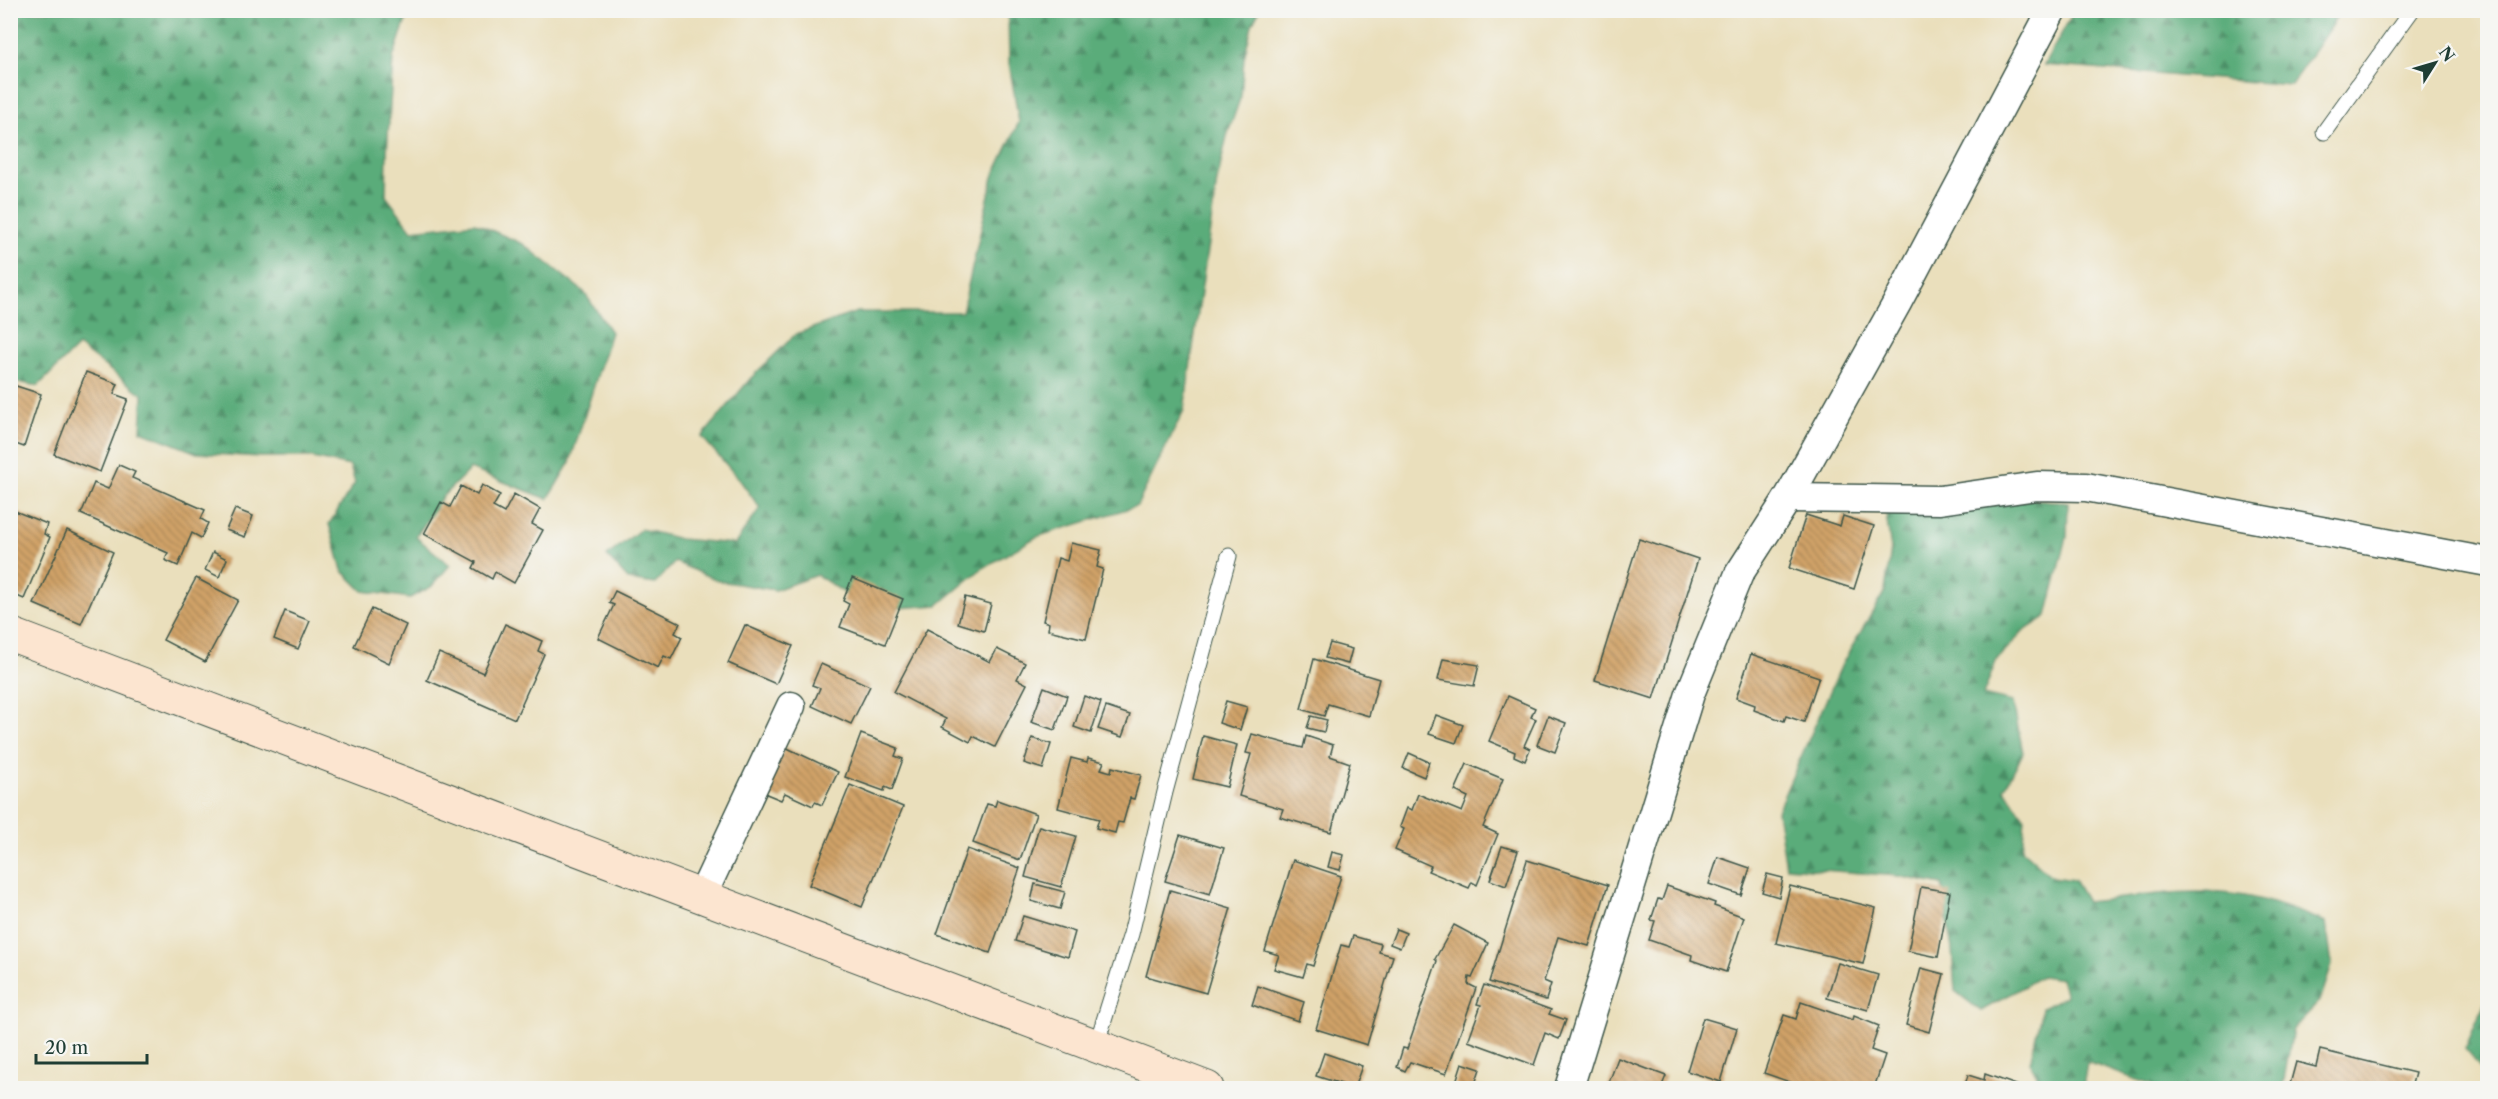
<svg xmlns="http://www.w3.org/2000/svg" width="2498" height="1099" font-family="'Libre Caslon Text',serif">
<style>
.forest{fill:url(#forest-firs);stroke:#3c7457;stroke-width:1.5}
.building{fill:url(#building-back-hatch)}
.lines{fill:none;stroke-linecap:round;stroke-linejoin:round}
.lane-casing{stroke:#3d5548;stroke-width:17}
.street-casing{stroke:#3d5548;stroke-width:31}
.secondary-casing{stroke:#3d5548;stroke-width:35}
.lane{stroke:#fff;stroke-width:15}
.street{stroke:#fff;stroke-width:28}
.secondary{stroke:#fce5d0;stroke-width:33}
</style>
<defs>
<pattern id="forest-firs" width="22" height="20" patternUnits="userSpaceOnUse" patternTransform="scale(1.5)"><rect width="22" height="20" fill="#5aac7a"/><path d="M5 1l3.5 6h-7zM16 11l3.5 6h-7z" fill="#4a8d65"/></pattern>
<pattern id="building-back-hatch" width="6" height="6" patternUnits="userSpaceOnUse" patternTransform="scale(1.5)"><rect width="6" height="6" fill="#d0a268"/><path d="M-1 5l2 2M0 0l6 6M5-1l2 2" fill="none" stroke="#a88556"/></pattern>
</defs>
<rect width="100%" height="100%" fill="#f6f6f2"/>
<filter id="ink" filterUnits="userSpaceOnUse"><feTurbulence type="fractalNoise" baseFrequency=".0167" numOctaves="2"/><feDisplacementMap in="SourceGraphic" scale="12" xChannelSelector="R" yChannelSelector="G"/><feConvolveMatrix kernelMatrix="1 2 1 2 8 2 1 2 1" color-interpolation-filters="sRGB"/></filter>
<filter id="wash" filterUnits="userSpaceOnUse"><feTurbulence type="fractalNoise" baseFrequency=".008" numOctaves="4" result="noise"/><feDisplacementMap in="SourceGraphic" scale="24" xChannelSelector="R" yChannelSelector="G"/><feGaussianBlur stdDeviation="1.35" result="paint"/><feColorMatrix in="noise" values="0 0 0 0 0 0 0 0 0 0 0 0 0 0 0 0 0 1.4 0 .05"/><feComposite in="paint" operator="in"/></filter>
<g filter="url(#wash)">
<rect width="100%" height="100%" fill="#eadfbc"/>
<!-- forest -->
<g class="forest">
<polygon points="10,11 409,11 393,58 387,153 386,196 412,230 475,223 523,244 584,292 611,332 570,462 548,499 470,469 442,497 416,537 450,565 431,587 410,598 363,591 342,570 329,524 355,483 350,466 308,457 260,457 197,453 141,431 143,395 78,346 38,386 11,381"/>
<polygon points="1008,11 1259,11 1252,25 1244,58 1241,96 1227,136 1217,181 1184,410 1137,506 1036,537 980,570 938,605 871,610 817,575 775,590 719,581 675,562 655,584 629,580 607,556 641,529 680,539 735,544 760,508 739,479 702,437 750,379 796,334 857,312 962,312 993,177 1019,122 1009,63"/>
<polygon points="2074,11 2074,10 2341,11 2291,85 2044,65"/>
<path d="M2033,499l35,4 -1,34 -20,79 -23,15 -27,28 -14,36 30,7 10,51 -19,36 21,29 -3,32 30,27 22,3 13,22c50,-5 102,-15 151,-7 30,4 60,17 88,27l6,43 -12,36 -27,28 -10,56 1,3h-124l-73,-26 -4,26h-39l-14,-25 12,-55 24,-12 -5,-17 -19,-3 -61,35 -26,-20 -3,-42 -10,-64 -44,-9 -112,-9 -9,-56 66,-149 42,-71 6,-42 -5,-35 61,-3z"/>
<polygon points="2487,998 2488,1076 2487,1076 2465,1049"/>
</g>
<g id="blocks">
<!-- building -->
<g class="building">
<polygon points="86,372 118,384 114,394 128,399 100,472 54,454"/>
<polygon points="10,384 41,394 24,447 10,442"/>
<polygon points="119,465 135,472 132,478 205,510 201,519 208,523 201,538 192,533 178,566 165,560 168,553 81,514 94,483 108,489"/>
<polygon points="482,485 500,495 493,507 504,513 514,494 540,509 532,524 543,530 514,583 495,572 492,579 473,568 476,562 424,534 441,502 450,507 461,486 477,495"/>
<polygon points="10,509 47,524 44,534 50,537 24,599 17,596 13,607 10,606"/>
<polygon points="235,509 253,516 245,537 226,530"/>
<polygon points="1806,515 1840,526 1843,516 1874,526 1854,589 1789,568"/>
<polygon points="67,530 113,552 81,624 34,604"/>
<polygon points="1639,539 1698,559 1654,699 1595,680"/>
<polygon points="1071,543 1101,550 1097,567 1103,569 1086,639 1048,630 1049,623 1043,621 1058,558 1067,561"/>
<polygon points="213,552 227,559 219,577 205,570"/>
<polygon points="196,578 238,600 205,662 163,640"/>
<polygon points="852,578 903,599 885,644 840,627 849,604 843,601"/>
<polygon points="615,591 680,623 675,633 682,637 671,659 664,656 658,668 598,638 614,605 609,603"/>
<polygon points="965,597 991,604 984,631 958,623"/>
<polygon points="372,609 406,625 389,663 354,646"/>
<polygon points="285,611 310,621 298,649 274,639"/>
<polygon points="505,624 542,641 538,651 544,654 515,719 427,680 439,653 483,673"/>
<polygon points="745,625 793,646 776,684 728,663"/>
<polygon points="927,629 990,662 997,649 1025,663 1017,679 1027,684 995,747 973,736 970,742 942,727 946,719 894,692"/>
<polygon points="1330,643 1352,649 1348,664 1325,658"/>
<polygon points="1751,654 1819,677 1804,722 1786,716 1784,721 1754,710 1755,705 1736,698"/>
<polygon points="1314,659 1379,679 1369,716 1328,704 1324,716 1301,709"/>
<polygon points="1443,659 1479,665 1474,686 1438,680"/>
<polygon points="821,664 870,686 851,724 812,706 820,688 812,685"/>
<polygon points="1044,687 1067,696 1055,730 1031,722"/>
<polygon points="1084,696 1101,702 1091,733 1074,727"/>
<polygon points="1508,696 1535,708 1531,717 1536,719 1524,746 1530,749 1525,761 1514,756 1515,752 1489,741"/>
<polygon points="1226,701 1247,707 1240,730 1219,723"/>
<polygon points="1106,707 1130,715 1122,737 1098,729"/>
<polygon points="1436,715 1463,725 1456,743 1429,734"/>
<polygon points="1311,716 1327,720 1324,732 1307,728"/>
<polygon points="1548,716 1566,723 1555,752 1537,745"/>
<polygon points="861,734 898,748 895,756 903,759 892,790 885,787 884,791 845,777"/>
<polygon points="1252,734 1303,748 1306,736 1333,745 1330,756 1350,763 1331,832 1280,817 1283,809 1239,796 1251,754 1246,753"/>
<polygon points="1203,736 1237,745 1227,787 1193,779"/>
<polygon points="1032,738 1051,744 1043,769 1024,763"/>
<polygon points="785,747 838,772 822,805 815,802 813,806 785,793 781,800 764,793"/>
<polygon points="1409,753 1429,762 1424,777 1403,768"/>
<polygon points="1071,758 1087,762 1088,758 1104,762 1101,769 1111,772 1112,767 1141,775 1134,799 1130,798 1123,823 1118,822 1115,833 1096,828 1099,819 1058,808"/>
<polygon points="1467,764 1503,779 1483,827 1498,834 1477,885 1472,882 1469,888 1428,871 1431,866 1395,850 1404,829 1400,827 1407,808 1412,810 1418,794 1462,812 1468,797 1455,791"/>
<polygon points="850,785 903,807 862,907 809,885"/>
<polygon points="997,800 1036,814 1020,860 973,843 987,804 995,806"/>
<polygon points="1039,826 1076,836 1061,887 1025,877"/>
<polygon points="1180,835 1224,848 1210,894 1165,881"/>
<polygon points="1502,846 1518,851 1506,886 1490,880"/>
<polygon points="967,849 1020,868 990,953 937,934"/>
<polygon points="1332,852 1344,855 1340,870 1328,867"/>
<polygon points="1718,857 1750,868 1741,895 1709,884"/>
<polygon points="1293,860 1341,876 1313,966 1307,964 1303,977 1274,969 1279,955 1265,951"/>
<polygon points="1527,860 1608,885 1589,946 1558,937 1544,981 1551,984 1546,1000 1489,982"/>
<polygon points="1767,874 1783,878 1779,897 1762,892"/>
<polygon points="1035,884 1065,892 1060,909 1031,901"/>
<polygon points="1667,886 1715,903 1714,906 1744,917 1726,972 1691,960 1692,955 1649,940 1655,921 1651,920 1658,899 1662,900"/>
<polygon points="1790,886 1876,908 1863,964 1776,943"/>
<polygon points="1921,887 1950,892 1938,957 1908,951"/>
<polygon points="1170,890 1231,908 1206,993 1146,976"/>
<polygon points="1023,916 1075,932 1068,957 1015,941"/>
<polygon points="1454,925 1488,943 1472,978 1469,977 1468,984 1476,988 1446,1074 1410,1062 1405,1071 1397,1067 1403,1048 1407,1049 1437,961 1435,959"/>
<polygon points="1396,929 1406,933 1400,948 1390,944"/>
<polygon points="1353,936 1381,944 1379,952 1393,956 1367,1045 1316,1029 1341,945 1349,947"/>
<polygon points="1838,963 1878,975 1868,1010 1827,998"/>
<polygon points="1921,968 1944,974 1929,1032 1906,1025"/>
<polygon points="1484,985 1551,1010 1549,1014 1566,1020 1559,1039 1545,1033 1534,1065 1468,1041 1481,1005 1477,1004"/>
<polygon points="1258,986 1304,1002 1298,1021 1252,1005"/>
<polygon points="1801,1002 1853,1020 1854,1016 1879,1026 1871,1050 1885,1055 1874,1088 1807,1088 1764,1073 1784,1015 1796,1019"/>
<polygon points="1703,1018 1737,1028 1721,1082 1687,1071"/>
<polygon points="2320,1050 2415,1073 2411,1088 2289,1088 2296,1062 2316,1067"/>
<polygon points="1324,1053 1362,1066 1354,1088 1316,1076"/>
<polygon points="1618,1058 1666,1076 1661,1088 1607,1088"/>
<polygon points="1462,1063 1480,1069 1475,1084 1486,1088 1454,1088"/>
<polygon points="1985,1074 2022,1087 2021,1088 1964,1088 1968,1075 1984,1080"/>
</g>
</g>
</g>
<g filter="url(#ink)">
<use href="#blocks" fill-opacity="0" stroke="#3d5548" stroke-width="1.5"/>
<g class="lines">
<defs>
<g id="lane">
<polyline points="2324,132 2412,10"/>
<polyline points="1096,1046 1131,934 1165,792 1229,556"/>
</g>
<g id="street">
<polyline points="1788,498 1940,500 2037,486 2086,487 2488,562"/>
<polyline points="702,896 791,706"/>
<polyline points="1569,1088 1690,694 1739,574 1788,498 1897,303 2052,10"/>
</g>
<polyline id="secondary" points="10,634 1207,1088"/>
</defs>
<!-- lane casing -->
<use href="#lane" class="lane-casing"/>
<!-- street casing -->
<use href="#street" class="street-casing"/>
<!-- secondary casing -->
<use href="#secondary" class="secondary-casing"/>
<!-- lane -->
<use href="#lane" class="lane"/>
<!-- street -->
<use href="#street" class="street"/>
<!-- secondary -->
<use href="#secondary" class="secondary"/>
</g>
</g>
<!-- margin -->
<rect width="2498" height="1099" fill="none" stroke="#f6f6f2" stroke-width="36"/>
<!-- north arrow -->
<g transform="translate(2435 63) rotate(53)" stroke="#f6f6f2" stroke-width="4.5" paint-order="stroke">
<path d="M0-4.5L10 22L0 15L-10 22Z" fill="#1f3d34"/>
<text y="-9" font-size="16" font-weight="bold" text-anchor="middle" fill="#1f3d34">N</text>
</g>
<!-- scale -->
<path d="M36 1054v9h111v-9" fill="none" stroke="#1f3d34" stroke-width="3"/>
<text x="45" y="1054" font-size="18" fill="#1f3d34" stroke="#f6f6f2" stroke-width="4.5" paint-order="stroke">20 m</text>
</svg>
